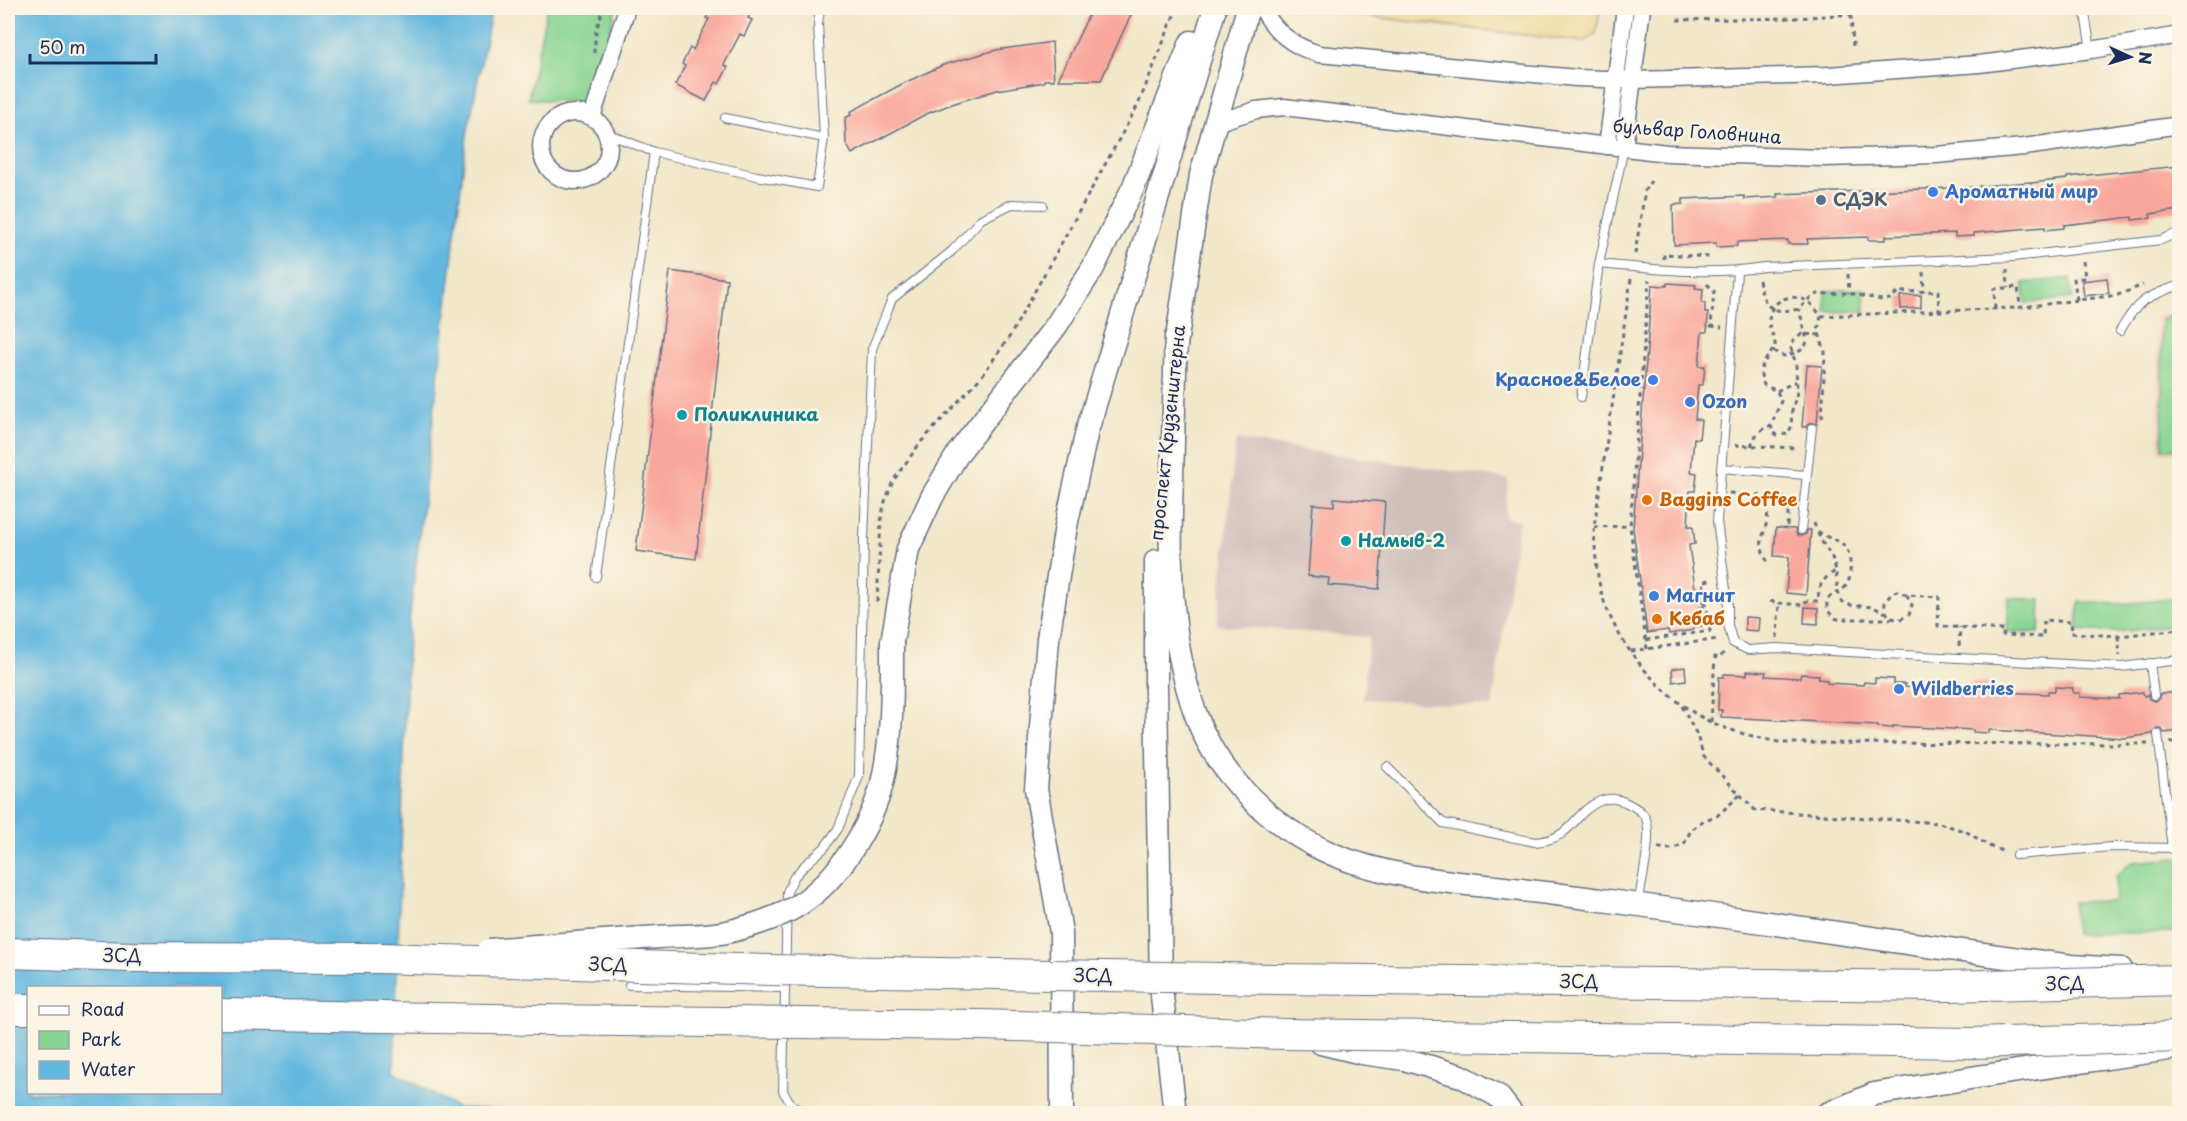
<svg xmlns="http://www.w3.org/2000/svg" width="2187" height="1121" font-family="'Playpen Sans',sans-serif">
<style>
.built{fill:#f4d3c0}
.industrial{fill:#d0c0bc}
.green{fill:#87d492;stroke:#518278;stroke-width:1.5}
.sand{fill:#eeda9e;stroke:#84847e;stroke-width:1.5}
.water{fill:#63b8df;stroke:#3f749e;stroke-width:1.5;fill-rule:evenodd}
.building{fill:#f9a79c}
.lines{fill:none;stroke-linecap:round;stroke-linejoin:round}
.lane-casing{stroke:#666f83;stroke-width:10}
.street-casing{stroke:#666f83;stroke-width:19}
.secondary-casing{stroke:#666f83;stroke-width:25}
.highway-casing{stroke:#666f83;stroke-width:32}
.path{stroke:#666f83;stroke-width:3;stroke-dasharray:4.5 4.5;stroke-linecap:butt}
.lane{stroke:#fff;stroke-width:8}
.street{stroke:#fff;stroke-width:16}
.secondary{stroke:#fff;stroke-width:22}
.highway{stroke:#fff;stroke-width:30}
.secondary-bridge-casing{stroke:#666f83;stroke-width:25;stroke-linecap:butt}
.highway-bridge-casing{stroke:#666f83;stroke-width:32;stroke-linecap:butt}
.secondary-bridge{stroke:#fff;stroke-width:22}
.highway-bridge{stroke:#fff;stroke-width:30}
.shop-dot{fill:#3f7fe0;stroke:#fcf5e5;stroke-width:2}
.service-dot{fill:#5c6f8a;stroke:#fcf5e5;stroke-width:2}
.culture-dot{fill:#0f9aa8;stroke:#fcf5e5;stroke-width:2}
.food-dot{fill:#e8710a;stroke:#fcf5e5;stroke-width:2}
.labels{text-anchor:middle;stroke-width:5;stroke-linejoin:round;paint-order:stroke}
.street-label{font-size:18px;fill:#1b2f5e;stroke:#fcf5e5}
.shop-label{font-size:18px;font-weight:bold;fill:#366cbe;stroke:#fcf5e5;text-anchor:start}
.service-label{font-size:18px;font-weight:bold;fill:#4e5e75;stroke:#fcf5e5;text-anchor:start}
.culture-label{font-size:18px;font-weight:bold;fill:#0d838f;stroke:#fcf5e5;text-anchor:start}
.food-label{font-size:18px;font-weight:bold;fill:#c56008;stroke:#fcf5e5;text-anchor:start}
</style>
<rect width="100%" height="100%" fill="#fcf5e5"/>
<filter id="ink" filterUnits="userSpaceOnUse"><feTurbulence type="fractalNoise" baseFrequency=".0167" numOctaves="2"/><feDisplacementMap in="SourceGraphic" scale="12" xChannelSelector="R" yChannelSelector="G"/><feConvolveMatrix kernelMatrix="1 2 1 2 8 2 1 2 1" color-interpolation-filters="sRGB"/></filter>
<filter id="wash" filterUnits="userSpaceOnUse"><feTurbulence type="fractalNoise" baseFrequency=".008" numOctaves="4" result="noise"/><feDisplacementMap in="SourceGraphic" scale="24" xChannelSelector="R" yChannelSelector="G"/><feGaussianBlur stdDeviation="1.35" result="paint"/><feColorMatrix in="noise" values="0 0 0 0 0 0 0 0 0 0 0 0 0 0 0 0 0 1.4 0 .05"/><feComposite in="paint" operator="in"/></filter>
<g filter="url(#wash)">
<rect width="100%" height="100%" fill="#f1e7c9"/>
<!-- built -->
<polygon class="built" points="2179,308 2179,453 2158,453 2156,317"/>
<!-- industrial -->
<polygon class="industrial" points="1236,440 1508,479 1505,518 1519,520 1492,707 1363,699 1369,637 1217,625"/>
<!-- green -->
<g class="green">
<polygon points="547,8 616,8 590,103 528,99"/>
<polygon points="2070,278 2072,298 2026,303 2023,283"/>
<polygon points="1864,289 1865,311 1826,312 1825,291"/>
<polygon points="2179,313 2179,448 2163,449 2161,320"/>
<polygon points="2009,598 2041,600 2039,633 2007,632"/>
<polygon points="2179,598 2179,625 2118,632 2077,630 2079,602 2122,604"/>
<polygon points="2179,858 2179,932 2075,934 2073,902 2114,901 2116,876 2132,862"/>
</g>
<!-- sand -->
<polygon class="sand" points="1339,8 1600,8 1596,33 1585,42 1339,13"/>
<!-- water -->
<path class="water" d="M8,8h484l-25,127 -59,495 -14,441 63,37 143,5h-592zM28,988h192v104h-192z"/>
<g id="blocks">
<!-- building -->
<g class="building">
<polygon points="711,8 754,8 748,18 752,20 744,36 740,34 724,65 728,67 719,84 716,82 706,101 675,85 685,66 682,64 690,48 693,50 709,19 706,18"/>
<polygon points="1092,8 1134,8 1101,80 1058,80"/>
<polygon points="1052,42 1054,80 1044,80 1044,82 997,90 952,104 926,114 852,154 846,143 845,118 851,115 850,112 902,84 943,65 996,50"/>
<polygon points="2180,166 2180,210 2150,214 2151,218 2132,220 2132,217 2107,220 2064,225 2064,228 2045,230 2045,227 1974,233 1974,236 1955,237 1955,233 1886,236 1886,240 1868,240 1868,237 1807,239 1808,244 1788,244 1788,240 1737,242 1737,246 1716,247 1716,243 1674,245 1673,205 1683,204 1683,199 1744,196 1744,199 1778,197 1777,194 1981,187 1980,186 2030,182 2031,183 2067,179 2067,177"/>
<polygon points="670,271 727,279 696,559 636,551"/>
<polygon points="2107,278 2109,293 2084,296 2082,281"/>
<polygon points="1667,283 1696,285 1695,288 1703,289 1702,303 1705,303 1705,313 1708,313 1707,332 1702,332 1699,366 1705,366 1703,385 1698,385 1695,419 1701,420 1699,439 1694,438 1691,472 1697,473 1695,491 1690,491 1688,526 1693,526 1695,544 1689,545 1695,588 1701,588 1704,607 1700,607 1702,626 1693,627 1693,630 1669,634 1668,630 1647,633 1633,528 1652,285 1667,286"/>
<polygon points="1921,295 1921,308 1901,309 1900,296"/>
<polygon points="1807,365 1822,366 1817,424 1810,422 1806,427 1802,427"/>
<polygon points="1334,498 1385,502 1379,589 1328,585 1329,578 1308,576 1313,504 1334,506"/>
<polygon points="1776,528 1795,529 1797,535 1801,536 1806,534 1807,530 1811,530 1806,595 1786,593 1789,557 1774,556"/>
<polygon points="1805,607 1818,608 1818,624 1804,623"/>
<polygon points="1745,617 1759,618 1758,631 1745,630"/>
<polygon points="1685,667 1686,680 1673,682 1672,669"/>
<polygon points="1747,671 1766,672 1765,676 1800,678 1801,674 1819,675 1818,679 1827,680 1827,683 1863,685 1864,682 1875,683 1875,678 1894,679 1894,684 1905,684 1905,687 1959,690 1959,687 1970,688 1971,683 1989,684 1989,689 2001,690 2000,692 2048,694 2048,691 2055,691 2055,687 2073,688 2073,693 2080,693 2080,697 2119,699 2119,695 2143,692 2144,696 2148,695 2149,699 2154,701 2158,700 2160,694 2180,692 2180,731 2164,733 2161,728 2157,728 2152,734 2125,738 1989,730 1989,733 1973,732 1973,730 1893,726 1893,728 1877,727 1878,725 1721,717 1722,710 1718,710 1719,677 1724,677 1724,674 1747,675"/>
</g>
</g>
</g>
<g filter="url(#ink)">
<use href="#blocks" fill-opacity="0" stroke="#666f83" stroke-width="1.5"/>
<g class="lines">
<defs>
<g id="lane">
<polyline points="2084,8 2091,50"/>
<polyline points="725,118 824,138"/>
<polyline points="606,133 654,152 757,176 817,187 824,138 818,24 820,8"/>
<path d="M1599,264c55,5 110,12 165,3l249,-10 148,-17 19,-8"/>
<polyline points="1737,272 1717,521 1728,605 1728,625 1733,643 1748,650 1776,648 2121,667 2180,660"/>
<path d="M2120,331c19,-33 25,-33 60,-46"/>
<polyline points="1581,397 1599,264 1624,148"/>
<polyline points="1721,468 1806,475"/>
<polyline points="1801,530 1812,428"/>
<polyline points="596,577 654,152"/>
<polyline points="2150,663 2154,695"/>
<polyline points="2158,734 2172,849"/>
<path d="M1387,767l56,56 92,19c39,-3 37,-29 65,-41 9,-4 19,-2 27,2 6,3 15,8 18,14 9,15 -4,68 -7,87"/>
<polyline points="2016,855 2111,847 2180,848"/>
<polyline points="629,985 785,988"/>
<polyline points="806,1114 791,1104 783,1091 787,892 794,877 805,865 824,848 838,829 859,776 864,539 872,349 892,299 952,251 981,219 1012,204 1043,205"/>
</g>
<g id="street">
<path d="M1262,8c13,24 30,38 57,46l258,24 55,2 196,-5 151,-11 112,-14 89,-15"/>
<circle cx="575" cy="147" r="34"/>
<polyline points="592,117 627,8"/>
<polyline points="1215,123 1256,110 1284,107 1667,153 1823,158 1936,155 2024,147 2180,125"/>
<polyline points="1607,146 1625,8"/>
<polyline points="1624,148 1642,8"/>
</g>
<g id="secondary">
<path d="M1176,337c-1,47 -3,93 -4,140 -3,80 -4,161 24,238 21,60 78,114 136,139 52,22 108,27 163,33 36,4 71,8 106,13 157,20 313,45 470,66l50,3"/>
<polyline points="1175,352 1201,175 1248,8"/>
<polyline points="1156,561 1156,690 1161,987 1175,1114"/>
<polyline points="892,642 908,549 932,497 959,452 1056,326 1093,268 1133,188 1191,42"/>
<polyline points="1321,1043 1362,1053 1404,1059 1461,1076 1498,1096 1512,1114"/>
<polyline points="1062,1114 1061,932 1036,789 1048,639 1066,526 1087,431 1215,8"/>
<polyline points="1827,1114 1874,1094 1977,1077 2169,1049"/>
</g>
<polyline id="highway" points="8,1009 28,1009"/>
</defs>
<!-- lane casing -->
<use href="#lane" class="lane-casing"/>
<!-- street casing -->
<use href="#street" class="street-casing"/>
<!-- secondary casing -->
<use href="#secondary" class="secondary-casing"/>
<!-- highway casing -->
<use href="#highway" class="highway-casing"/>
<!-- path -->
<g class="path">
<polyline points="1851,15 1853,46"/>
<polyline points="1677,20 1795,18 1939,8"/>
<polyline points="594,53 596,31 603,8"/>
<polyline points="1635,254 1645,190 1651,181"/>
<polyline points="1664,259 1664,254 1710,257"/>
<polyline points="2007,269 2008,288"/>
<polyline points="1923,272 1924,291"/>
<polyline points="1848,274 1849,293"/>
<path d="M1631,279l-37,248c1,22 2,46 8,68 15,51 62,106 111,128 23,10 46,15 70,20l365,1"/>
<path d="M1759,280c5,28 11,34 40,29l13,-13 6,-2 31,-1 33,7 8,-1 8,-7 40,-1 1,20"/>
<polyline points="1707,284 1714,291 1711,326 1722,327"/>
<polyline points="2077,300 2074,279 2085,278 2083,261"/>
<polyline points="1995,308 1994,289 2018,287 2020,307"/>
<polyline points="1821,316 1818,330 1825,352 1822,421"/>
<polyline points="1821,316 2015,308 2118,295 2143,285"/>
<path d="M1820,335l-18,-1 -9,7 -2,7 5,17 1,27 -6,23 1,10 -4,9 -11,1 -4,-3 -2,-6 10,-25 -4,-10 -13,-6c-8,-17 1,-24 11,-38 1,-10 -7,-17 -6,-27 1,-20 22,-29 39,-18 5,3 9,9 13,14"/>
<path d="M1773,351l11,5c10,-3 22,-4 23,-16l-8,-31"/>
<polyline points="1777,391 1796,381"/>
<polyline points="1735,445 1797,448"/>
<path d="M1751,446c4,-11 8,-17 20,-20"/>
<polyline points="1729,493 1783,497 1789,503 1787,526 1791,526"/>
<path d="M1769,496c-1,8 -1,17 -2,25 -5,21 -10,23 2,43"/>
<path d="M1814,523c8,26 39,3 36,51 0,5 -2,9 -5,13 -3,4 -8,4 -12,7 -11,7 -6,20 4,25h55"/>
<polyline points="1594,527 1630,526"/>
<path d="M1818,533c3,11 13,19 16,30 4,13 1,23 7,38l9,4 23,2 13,6"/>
<path d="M1907,595l5,10 -3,10 -10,5c-11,-2 -15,-8 -14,-18l7,-9 5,-2 10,4 32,2 -1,29 66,4 -1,5 40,2 1,-17 28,2 -1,11 47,3 62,-7"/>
<path d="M1770,601l9,2 23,2 5,-4h11c1,-17 3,-20 17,-30"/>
<polyline points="877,602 881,522 884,504 893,481 920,443 981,377 1010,336 1138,105 1177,8"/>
<polyline points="2118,636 2120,656"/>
<polyline points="1777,638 1779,603"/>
<polyline points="1646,640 1710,631 1703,581 1712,580"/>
<polyline points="1959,646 1960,627"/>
<polyline points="1647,649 1630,526 1649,280"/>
<polyline points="1631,651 1719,639"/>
<polyline points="1682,706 1696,733 1704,757 1755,810 1939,823 1967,832 1991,847 2005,852"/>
<polyline points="1711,722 1715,657 1720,658 1725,650"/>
<polyline points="2170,743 2180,742"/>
<polyline points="1658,848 1672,849 1684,844 1691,830 1704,820 1717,816 1740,795"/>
</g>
<!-- lane -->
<use href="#lane" class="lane"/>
<!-- street -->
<use href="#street" class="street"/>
<!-- secondary -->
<use href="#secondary" class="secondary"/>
<!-- highway -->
<use href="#highway" class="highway"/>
<defs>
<path id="secondary-bridge" d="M489,950c57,-5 113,-9 169,-13 22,-2 51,0 73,-6 24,-6 55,-16 75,-31 37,-27 70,-82 78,-126 9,-44 8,-88 8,-132"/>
<g id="highway-bridge">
<polyline points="8,953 132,957 379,958 770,970 1275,979 1949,986 2180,980"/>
<polyline points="220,1014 539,1020 981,1025 1284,1034 1973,1043 2180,1037"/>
</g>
</defs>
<!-- secondary-bridge casing -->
<use href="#secondary-bridge" class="secondary-bridge-casing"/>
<!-- highway-bridge casing -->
<use href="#highway-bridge" class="highway-bridge-casing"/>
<!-- secondary-bridge -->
<use href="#secondary-bridge" class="secondary-bridge"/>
<!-- highway-bridge -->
<use href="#highway-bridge" class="highway-bridge"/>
</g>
</g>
<!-- markers -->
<g class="shop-dot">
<circle cx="1933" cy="192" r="6"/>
<circle cx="1653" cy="380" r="6"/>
<circle cx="1690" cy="402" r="6"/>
<circle cx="1654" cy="596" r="6"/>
<circle cx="1899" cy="689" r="6"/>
</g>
<circle class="service-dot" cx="1821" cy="200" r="6"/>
<g class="culture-dot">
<circle cx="682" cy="415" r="6"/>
<circle cx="1346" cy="541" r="6"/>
</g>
<g class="food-dot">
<circle cx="1647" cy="500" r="6"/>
<circle cx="1657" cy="619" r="6"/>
</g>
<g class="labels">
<!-- street labels -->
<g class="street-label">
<text transform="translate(1697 132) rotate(4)" y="6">бульвар Головнина</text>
<text transform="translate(1168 433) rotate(-84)" y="6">проспект Крузенштерна</text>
<text transform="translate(122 956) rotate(1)" y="6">ЗСД</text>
<text transform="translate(608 965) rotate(2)" y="6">ЗСД</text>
<text transform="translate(1093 976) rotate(1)" y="6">ЗСД</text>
<text transform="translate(1579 982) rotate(1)" y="6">ЗСД</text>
<text transform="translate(2065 984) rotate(-1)" y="6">ЗСД</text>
</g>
<!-- shop labels -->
<g class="shop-label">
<text x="1945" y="198">Ароматный мир</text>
<text x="1641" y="386" text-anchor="end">Красное&amp;Белое</text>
<text x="1702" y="408">Ozon</text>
<text x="1666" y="602">Магнит</text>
<text x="1911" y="695">Wildberries</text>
</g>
<!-- service labels -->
<g class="service-label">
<text x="1833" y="206">СДЭК</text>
</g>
<!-- culture labels -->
<g class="culture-label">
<text x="694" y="421">Поликлиника</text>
<text x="1358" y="547">Намыв-2</text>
</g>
<!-- food labels -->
<g class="food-label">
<text x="1659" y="506">Baggins Coffee</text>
<text x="1669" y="625">Кебаб</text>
</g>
</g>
<!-- margin -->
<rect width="2187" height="1121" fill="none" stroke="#fcf5e5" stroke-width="30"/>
<!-- legend -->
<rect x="27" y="986" width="195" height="108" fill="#fcf5e5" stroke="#a2a6af" stroke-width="1.5"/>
<rect x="39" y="1006" width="30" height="9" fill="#ffffff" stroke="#a2a6af" stroke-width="1.5"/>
<text x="81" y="1016" font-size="18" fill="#1b2f5e">Road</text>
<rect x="39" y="1031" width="30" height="18" fill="#87d492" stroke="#a2a6af" stroke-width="1.5"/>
<text x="81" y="1046" font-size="18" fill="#1b2f5e">Park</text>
<rect x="39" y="1061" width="30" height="18" fill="#63b8df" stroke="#a2a6af" stroke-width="1.5"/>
<text x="81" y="1076" font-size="18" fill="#1b2f5e">Water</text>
<!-- north arrow -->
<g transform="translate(2130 57) rotate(94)" stroke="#fcf5e5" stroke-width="4.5" paint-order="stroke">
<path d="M0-4.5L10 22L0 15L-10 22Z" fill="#1b2f5e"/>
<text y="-9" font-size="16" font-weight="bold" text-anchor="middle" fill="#1b2f5e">N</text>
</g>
<!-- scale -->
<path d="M30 54v9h126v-9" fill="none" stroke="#1b2f5e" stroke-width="3"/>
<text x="39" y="54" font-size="18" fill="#1b2f5e" stroke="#fcf5e5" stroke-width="4.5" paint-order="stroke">50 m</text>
</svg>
